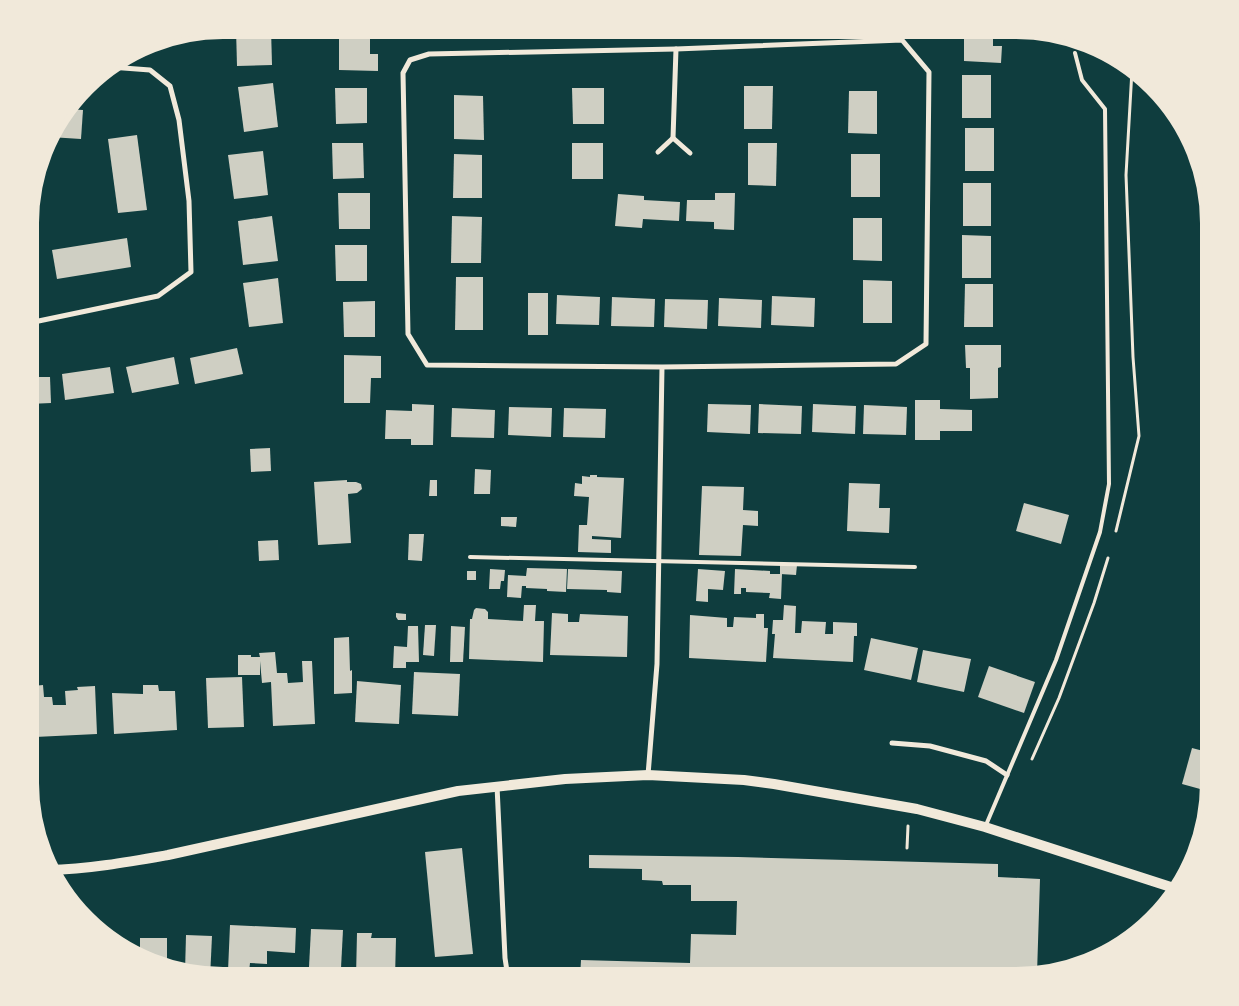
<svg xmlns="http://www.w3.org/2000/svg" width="1239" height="1006" font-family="Mulish,sans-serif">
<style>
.building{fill:#cfcfc3}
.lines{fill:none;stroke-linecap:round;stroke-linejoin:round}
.path{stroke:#f1e9da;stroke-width:3}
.service{stroke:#f1e9da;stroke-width:4}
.minor{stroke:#f1e9da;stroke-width:5}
.secondary{stroke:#f1e9da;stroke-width:10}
.rim{fill:none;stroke:#f1e9da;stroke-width:6}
</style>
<rect width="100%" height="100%" fill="#0f3d3e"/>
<!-- building -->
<g class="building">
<polygon points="236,28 271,28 272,65 237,66"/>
<polygon points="339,28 370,28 370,54 378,54 378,71 339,70"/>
<polygon points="964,28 993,28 993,46 1002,46 1001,63 964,61"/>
<rect x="962" y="75" width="29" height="43"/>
<polygon points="273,83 278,127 244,132 238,87"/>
<polygon points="744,86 773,86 772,129 744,129"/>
<polygon points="335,88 367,88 367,123 336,124"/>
<polygon points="572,88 604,88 604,124 573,124"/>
<polygon points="849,91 877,91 877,134 848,133"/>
<polygon points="454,95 483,96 484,140 454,139"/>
<polygon points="67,109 83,110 81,139 50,137 54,125"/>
<rect x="965" y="128" width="29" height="43"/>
<polygon points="137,135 147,210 118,213 108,139"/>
<polygon points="332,143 363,143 364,178 333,179"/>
<rect x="572" y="143" width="31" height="36"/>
<polygon points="748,143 777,143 776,186 748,185"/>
<polygon points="263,151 268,195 234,199 228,155"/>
<polygon points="454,154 482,155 482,198 453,198"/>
<rect x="851" y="154" width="29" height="43"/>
<rect x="963" y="183" width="28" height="43"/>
<polygon points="338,193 370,193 370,229 339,229"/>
<polygon points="715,193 735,193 734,230 714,229 714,222 686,221 687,200 715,200"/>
<polygon points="618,194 644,196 644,200 680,202 679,221 643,219 642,228 615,226"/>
<polygon points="272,216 278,261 243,265 238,221"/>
<polygon points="452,216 482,217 481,263 451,263"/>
<polygon points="853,218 882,218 882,261 853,260"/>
<polygon points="962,235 991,236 991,278 962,278"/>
<polygon points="127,238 131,267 57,279 52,250"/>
<polygon points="335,245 367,245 367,281 336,281"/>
<polygon points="29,249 32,249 34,278 29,278"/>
<polygon points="456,277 483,277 483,330 455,330"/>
<polygon points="278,278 283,323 249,327 243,283"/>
<polygon points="863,280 892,281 892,323 863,323"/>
<polygon points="965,284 993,284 993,327 964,327"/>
<rect x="528" y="293" width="20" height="42"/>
<polygon points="557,295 600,297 599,325 556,324"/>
<polygon points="772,296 815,298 814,327 771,325"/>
<polygon points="612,297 655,299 654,327 611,326"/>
<polygon points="719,298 762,300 761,328 718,326"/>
<polygon points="665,299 708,300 707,329 664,327"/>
<polygon points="375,301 375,337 344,337 343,302"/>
<polygon points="965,345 1001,345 1001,367 998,368 998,398 970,399 970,368 966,368"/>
<polygon points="237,348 243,374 195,384 190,358"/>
<polygon points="344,355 381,356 381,378 371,378 370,403 344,403"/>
<polygon points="174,357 179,384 132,393 126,367"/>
<polygon points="110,367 114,393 65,400 62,374"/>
<polygon points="29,377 50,377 51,403 29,404"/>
<polygon points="915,400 940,400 940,409 972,410 972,431 940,431 940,440 915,440"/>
<polygon points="412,404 434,405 433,445 411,445 411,439 385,439 386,410 412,411"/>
<polygon points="708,404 751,405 750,434 707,432"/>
<polygon points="759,404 802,406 801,434 758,433"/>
<polygon points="813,404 856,406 855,434 812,432"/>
<polygon points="864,405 907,407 906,435 863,434"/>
<polygon points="509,407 552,408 551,437 508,435"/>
<polygon points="452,408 495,410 494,438 451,437"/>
<polygon points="564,408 606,409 605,438 563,437"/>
<polygon points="270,448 271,471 251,472 250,449"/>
<polygon points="475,469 491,470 490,494 474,494"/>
<polygon points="590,475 597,475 597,477 624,478 621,538 592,536 592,539 611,540 611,553 578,552 579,525 587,525 589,497 574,496 575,483 582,484 582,476 590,477"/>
<polygon points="347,480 347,482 356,482 361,484 362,489 357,493 348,494 351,543 318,545 314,482"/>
<polygon points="430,480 437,480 437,496 429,496"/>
<polygon points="849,483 880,484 879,508 890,508 889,533 847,531"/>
<polygon points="702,486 744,487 743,510 758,511 758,526 743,525 741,556 699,555"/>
<polygon points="1024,503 1069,515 1061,544 1016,531"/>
<polygon points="501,517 517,517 516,527 501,526"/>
<polygon points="409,534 424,534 422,561 408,560"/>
<polygon points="278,540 279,560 259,561 258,541"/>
<polygon points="780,565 797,565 796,575 780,574"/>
<polygon points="527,568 567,569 566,592 547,591 547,589 526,588 526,586 522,586 521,598 507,597 508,575 526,576"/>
<polygon points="490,569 505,570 504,581 501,581 500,589 489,589"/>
<polygon points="568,569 622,571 621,593 607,592 607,590 567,589"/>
<polygon points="698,569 725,571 723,590 708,589 708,602 696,601"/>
<polygon points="735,569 770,571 770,574 782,574 781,599 769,598 770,593 746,592 746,588 741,588 741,594 734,594"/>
<rect x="467" y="571" width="9" height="9"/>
<polygon points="524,605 536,605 535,621 544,621 543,662 469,659 470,619 472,619 474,610 476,608 485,609 488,612 488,619 523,621"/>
<polygon points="784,605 796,606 795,633 801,633 802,621 826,622 825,634 833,634 833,622 857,623 857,636 854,636 853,662 773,658 775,634 772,634 773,620 783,620"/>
<polygon points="396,613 406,614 406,620 398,620 396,617"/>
<polygon points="552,613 568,614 568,622 579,622 580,614 628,616 627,657 550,655"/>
<polygon points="756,614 764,614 764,628 768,628 766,662 689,658 690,615 727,618 727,627 733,627 734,617 756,618"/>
<polygon points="425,625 436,625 434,656 423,655"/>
<polygon points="408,626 418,626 419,662 406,662 406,668 393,668 394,646 407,647"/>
<polygon points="451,626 465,627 463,662 450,662"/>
<polygon points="349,637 350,671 352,670 352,693 334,694 334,638"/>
<polygon points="871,638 918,648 911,680 864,670"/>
<polygon points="923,650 971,659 964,692 917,682"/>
<polygon points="275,652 277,673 287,673 288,683 303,682 302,661 312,661 315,724 273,726 271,682 262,683 260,661 260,675 238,675 238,655 251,655 251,657 260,657 259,653"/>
<polygon points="989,666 1035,682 1024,713 978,697"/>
<polygon points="414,672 460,674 458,716 412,714"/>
<polygon points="242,677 244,727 208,728 206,678"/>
<polygon points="357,681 401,685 399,724 355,722"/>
<polygon points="43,685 44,697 52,697 53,705 66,705 65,691 78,690 77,687 95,686 97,734 35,737 33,686"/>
<polygon points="143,685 158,685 159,691 175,691 177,730 114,734 112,693 143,694"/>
<polygon points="1192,748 1211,753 1211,792 1182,784"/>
<polygon points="462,848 473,954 435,957 425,852"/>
<polygon points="589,855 738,857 998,864 998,877 1040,879 1037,974 1016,978 580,978 581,960 690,963 691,934 736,935 737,901 691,901 691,885 663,885 662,881 642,880 642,869 589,868"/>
<polygon points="230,925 296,928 295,953 267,951 267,964 250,963 249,972 228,971"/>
<polygon points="311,929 343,930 341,968 309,967"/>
<polygon points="357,933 372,933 371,938 396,938 395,978 356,977"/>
<polygon points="186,935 212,936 210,978 185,972"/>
<polygon points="140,938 167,938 167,968 148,964 140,958"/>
<polygon points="474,969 475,978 438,978 437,973"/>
</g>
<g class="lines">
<!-- path -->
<g class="path">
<polyline points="1116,531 1139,436 1133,357 1126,175 1132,70"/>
<polyline points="1032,759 1059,698 1094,603 1108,558"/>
<polyline points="907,848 908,826"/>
</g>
<!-- service -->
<g class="service">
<polyline points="470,557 915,567"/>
<polyline points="986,825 1056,660 1100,532 1109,484 1105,109 1082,80 1075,53"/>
</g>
<!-- minor -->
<g class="minor">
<polyline points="673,138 676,49"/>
<polyline points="658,152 673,138 690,153"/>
<polyline points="29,323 158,296 191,272 189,201 179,120 170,86 150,70 110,67"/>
<polyline points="892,743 930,746 986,761 1007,775"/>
<polyline points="648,775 657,664 662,367 427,365 408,334 403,73 410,60 429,54 676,49 902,40 929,72 926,344 896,364 662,367"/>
<polyline points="497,786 505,958 508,978"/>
</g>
<!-- secondary -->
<path class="secondary" d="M48,870c41,-1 80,-8 120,-15l290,-64 107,-12 83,-4 96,5 30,4 143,25 68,18 192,62"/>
</g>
<!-- crop -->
<path d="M0 0H1239V1006H0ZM223 36H1016A187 187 0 0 1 1203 223V783A187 187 0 0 1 1016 970H223A187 187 0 0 1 36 783V223A187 187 0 0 1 223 36Z" fill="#f1e9da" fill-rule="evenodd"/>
<path class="rim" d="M223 36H1016A187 187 0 0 1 1203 223V783A187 187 0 0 1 1016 970H223A187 187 0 0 1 36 783V223A187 187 0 0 1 223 36Z"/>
</svg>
